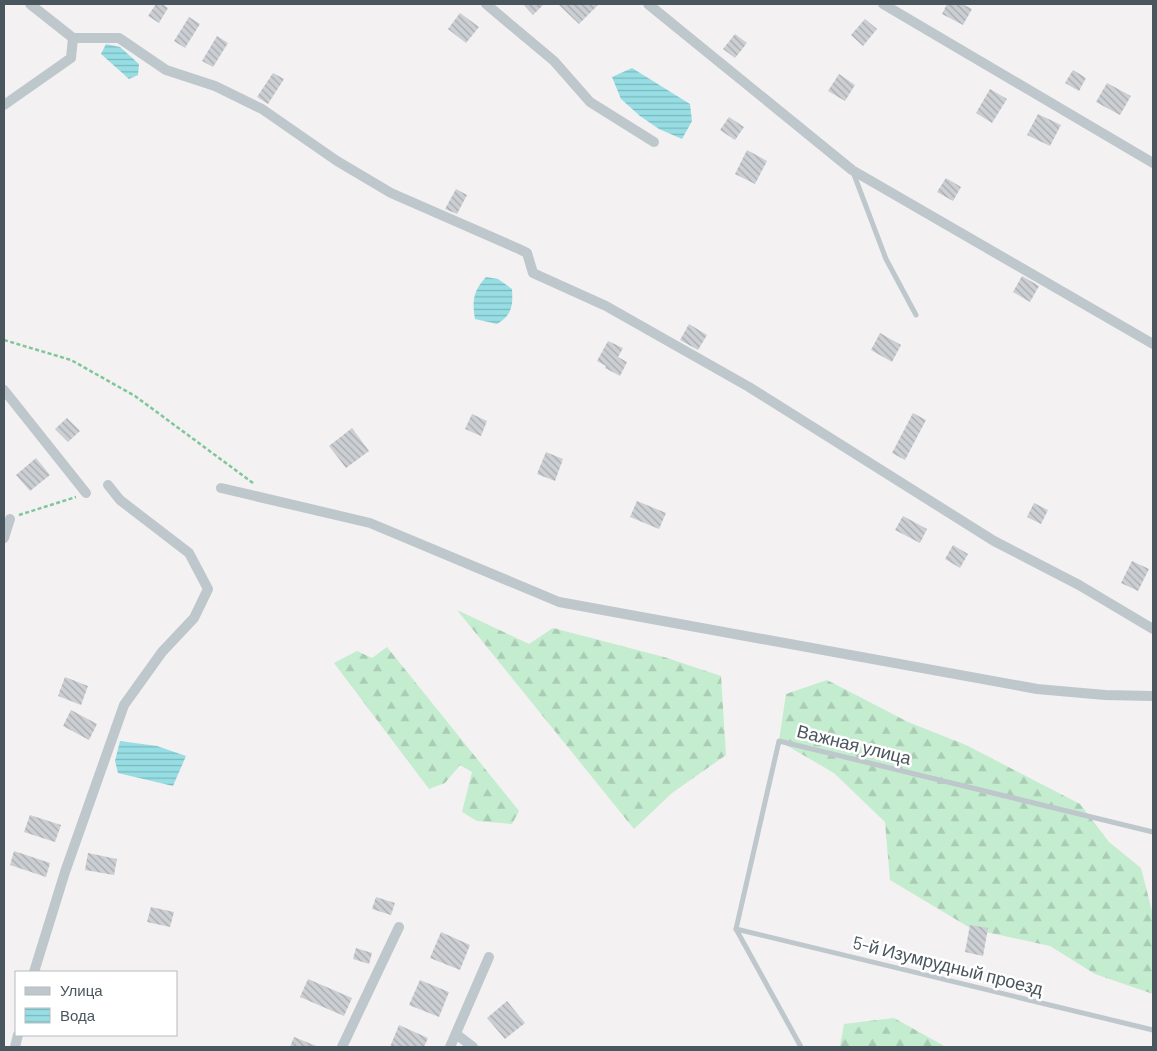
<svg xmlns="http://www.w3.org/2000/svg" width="1157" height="1051" font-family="Barlow,sans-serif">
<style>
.forest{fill:url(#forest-firs)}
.water{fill:url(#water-rules)}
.building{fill:url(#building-back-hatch)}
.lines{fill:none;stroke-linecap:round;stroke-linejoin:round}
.path{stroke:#7fc79a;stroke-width:2.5;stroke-dasharray:4 2.5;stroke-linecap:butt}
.lane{stroke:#bec7cc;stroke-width:5}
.street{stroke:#bec7cc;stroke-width:10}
.labels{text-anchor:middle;stroke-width:5;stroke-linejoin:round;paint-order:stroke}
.street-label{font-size:18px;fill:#4a565d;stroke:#fff}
</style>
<defs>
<pattern id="forest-firs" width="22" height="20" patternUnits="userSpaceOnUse" patternTransform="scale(1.25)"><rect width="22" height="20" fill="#c4eccf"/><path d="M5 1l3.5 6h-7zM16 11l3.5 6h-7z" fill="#aaccb4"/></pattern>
<pattern id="water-rules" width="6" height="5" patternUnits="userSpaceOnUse" patternTransform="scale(1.25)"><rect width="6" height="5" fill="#96dee4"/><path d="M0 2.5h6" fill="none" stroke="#7cb7bc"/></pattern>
<pattern id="building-back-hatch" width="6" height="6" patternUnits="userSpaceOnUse" patternTransform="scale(1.25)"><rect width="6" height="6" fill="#cbcfd3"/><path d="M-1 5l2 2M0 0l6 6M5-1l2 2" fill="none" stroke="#a7abae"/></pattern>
</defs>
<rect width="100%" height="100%" fill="#f3f1f1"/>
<!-- forest -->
<g class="forest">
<polygon points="457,610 529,644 553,628 664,657 721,676 726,755 672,793 634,829"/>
<polygon points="387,647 519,811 512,824 477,821 462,812 472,772 460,765 445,783 429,789 334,663 357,651 372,658"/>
<polygon points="827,680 908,722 966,745 1080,804 1109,842 1141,868 1153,915 1153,994 1095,974 1050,946 972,929 890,880 885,822 834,773 779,741 786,694"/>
<polygon points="894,1018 946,1047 840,1047 844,1024"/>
</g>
<!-- water -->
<g class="water">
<polygon points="106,44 120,47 139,64 138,75 129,79 101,54"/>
<polygon points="632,68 690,104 692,121 682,139 659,129 640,116 621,99 612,77"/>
<path d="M486,277l12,2 14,10c1,17 0,26 -15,35l-22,-5c-3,-18 -2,-28 11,-42z"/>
<polygon points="120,741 157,746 186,756 173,786 118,773 115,761"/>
</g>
<!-- building -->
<g class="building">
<polygon points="156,4 162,4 168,8 159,23 148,16"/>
<polygon points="523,4 544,4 533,15"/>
<polygon points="558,4 599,4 579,24"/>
<polygon points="947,4 962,4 972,9 963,25 942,14"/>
<polygon points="460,13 479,27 466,43 448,29"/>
<polygon points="189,17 200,24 185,48 174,41"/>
<polygon points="865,19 877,29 863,46 851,35"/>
<polygon points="735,34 747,43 735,58 723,49"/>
<polygon points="217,36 228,43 213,67 202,61"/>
<polygon points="1073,70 1086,78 1079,91 1065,83"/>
<polygon points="273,73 284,79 268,104 257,97"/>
<polygon points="839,74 855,85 845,101 828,91"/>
<polygon points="1107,83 1131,96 1120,115 1096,102"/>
<polygon points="990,89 1007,99 992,123 976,113"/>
<polygon points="1038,114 1061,125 1050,146 1027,135"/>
<polygon points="729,117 744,127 735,140 720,130"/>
<polygon points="747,150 767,161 755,184 735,174"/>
<polygon points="946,178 961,187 953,201 937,192"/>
<polygon points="456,189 467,195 457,214 445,209"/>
<polygon points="1022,276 1039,286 1030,302 1013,292"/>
<polygon points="689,324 707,335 698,350 680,340"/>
<polygon points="880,333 901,345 892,362 871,350"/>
<polygon points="608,341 623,348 618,357 627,362 620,376 605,368 606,366 597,361"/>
<polygon points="913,413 926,420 905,460 892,453"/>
<polygon points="472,414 487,421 481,436 465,429"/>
<polygon points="67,418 80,431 68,442 55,429"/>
<polygon points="352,428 369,451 346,468 329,446"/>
<polygon points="546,452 563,459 555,481 537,474"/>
<polygon points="36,458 50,475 30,491 16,475"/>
<polygon points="637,501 666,513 659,529 630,517"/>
<polygon points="1034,503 1048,510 1041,524 1027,517"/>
<polygon points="903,516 927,529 920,543 895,530"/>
<polygon points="953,545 968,554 960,568 945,559"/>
<polygon points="1132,561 1149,569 1138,591 1121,583"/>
<polygon points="65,677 88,686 81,705 58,696"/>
<polygon points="71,710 97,724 89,740 63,726"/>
<polygon points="30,815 61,825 55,842 24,832"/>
<polygon points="14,851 50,863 46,877 10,865"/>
<polygon points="88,853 117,859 114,875 85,870"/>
<polygon points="376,897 395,903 391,915 372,909"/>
<polygon points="151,907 174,912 170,927 147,922"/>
<polygon points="970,925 988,928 983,956 965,952"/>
<polygon points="441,932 470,945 460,970 430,958"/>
<polygon points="356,948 372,953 369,964 353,959"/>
<polygon points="308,979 352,998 344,1016 300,997"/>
<polygon points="420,980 449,992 439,1017 409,1005"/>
<polygon points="507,1001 525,1023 505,1039 487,1018"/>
<polygon points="399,1025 428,1038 424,1047 390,1047"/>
<polygon points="294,1037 319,1047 290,1047"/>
</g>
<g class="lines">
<!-- path -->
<g class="path">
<polyline points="4,340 71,360 135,396 253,483"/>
<polyline points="19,515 76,497"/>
</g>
<!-- lane -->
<g class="lane">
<polyline points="853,172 886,259 916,315"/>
<polyline points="736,929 1153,1030"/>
<polyline points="801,1047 736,929 779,741 1153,832"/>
</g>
<!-- street -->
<g class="street">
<polyline points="30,4 73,38 119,38 166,70 215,86 262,109 337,161 391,193 519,249 527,253 533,273 606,306 749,387 994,541 1079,585 1153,629"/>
<polyline points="486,4 554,61 590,102 654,142"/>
<polyline points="648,4 852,170 1153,344"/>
<polyline points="883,4 1153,163"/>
<polyline points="4,105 71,58 73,38"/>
<polyline points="4,390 86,493"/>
<polyline points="221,488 370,523 559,602 1037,689 1105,695 1153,696"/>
<polyline points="4,538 10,519"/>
<polyline points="34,972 65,872 124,705 162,652 194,618 208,589 189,553 120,500 108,485"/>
<polyline points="456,1034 473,1047"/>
<polyline points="15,1047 18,1035"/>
<polyline points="342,1047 399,927"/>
<polyline points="450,1047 489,957"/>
</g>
</g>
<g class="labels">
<!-- street labels -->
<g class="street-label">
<text transform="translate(854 745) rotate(14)" y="6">Важная улица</text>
<text transform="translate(948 966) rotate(14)" y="6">5-й Изумрудный проезд</text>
</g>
</g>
<!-- border -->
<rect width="1157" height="1051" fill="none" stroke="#4a565d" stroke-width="10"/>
<!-- legend -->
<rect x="15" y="971" width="162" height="65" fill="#ffffff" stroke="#b7bbbe"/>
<rect x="25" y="987" width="25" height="8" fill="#bec7cc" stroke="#b7bbbe"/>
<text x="60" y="996" font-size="15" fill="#4a565d">Улица</text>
<rect x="25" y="1008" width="25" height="15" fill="url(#water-rules)" stroke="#b7bbbe"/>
<text x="60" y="1021" font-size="15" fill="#4a565d">Вода</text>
</svg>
